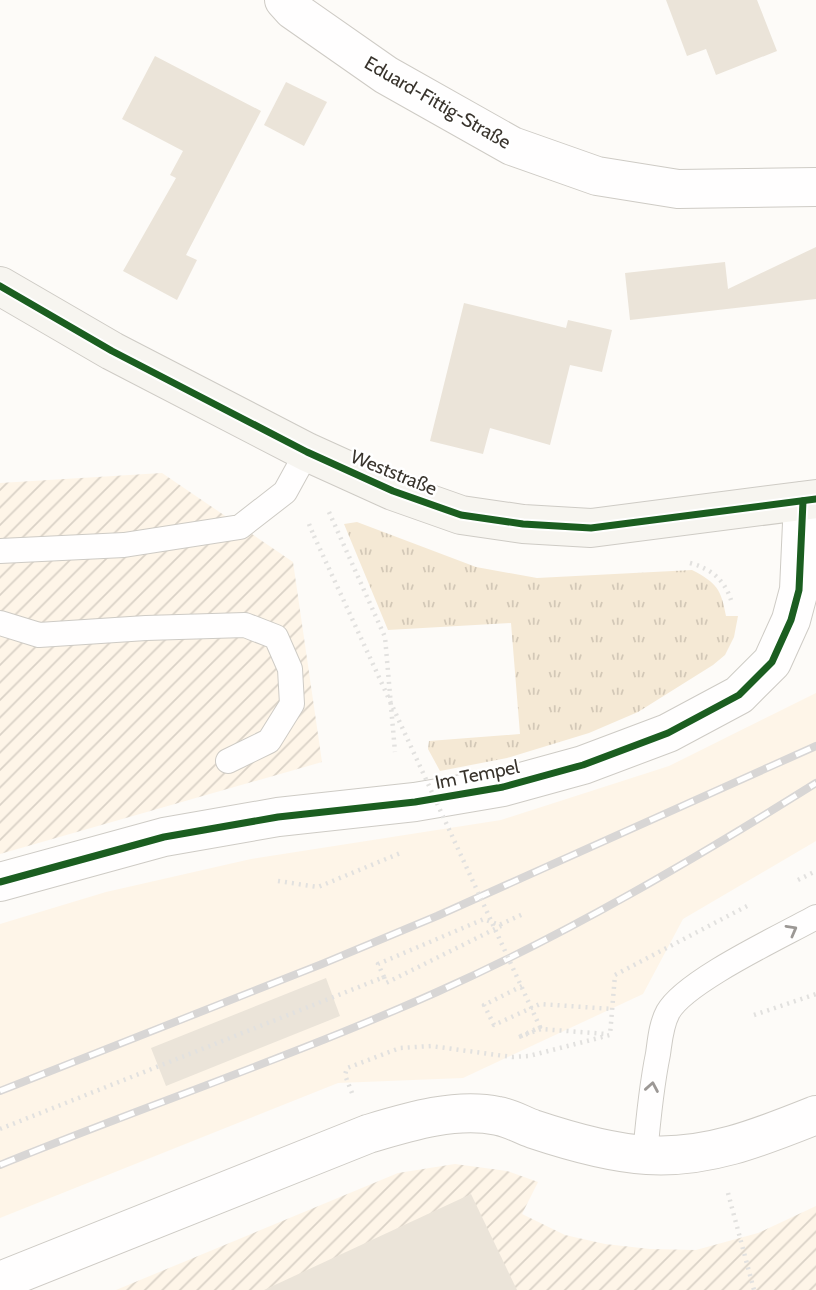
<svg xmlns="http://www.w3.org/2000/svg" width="816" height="1290" font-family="Cabin,sans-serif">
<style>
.built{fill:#fef5e8}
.industrial{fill:url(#industrial-furrows)}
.grass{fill:url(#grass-tufts)}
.building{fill:#ebe4d9}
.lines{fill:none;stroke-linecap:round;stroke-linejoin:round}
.lane-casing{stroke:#cecbc5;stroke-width:26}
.street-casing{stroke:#cecbc5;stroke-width:40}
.secondary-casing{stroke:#cecbc5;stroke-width:40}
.path{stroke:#e2e1df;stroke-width:4.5;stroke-dasharray:2 5;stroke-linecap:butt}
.lane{stroke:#fffefe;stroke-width:24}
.street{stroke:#fffefe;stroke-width:38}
.secondary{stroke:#f7f5f0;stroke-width:38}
.rail-casing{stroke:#d8d6d5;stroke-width:8}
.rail{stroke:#fff;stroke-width:5;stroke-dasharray:16;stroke-linecap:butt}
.path-bridge{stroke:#e2e1df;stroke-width:4.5;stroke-dasharray:2 5;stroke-linecap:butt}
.cycleway-casing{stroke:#fff;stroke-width:11}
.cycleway{stroke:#1b5e20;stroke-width:7}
.oneway{stroke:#9c9895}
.labels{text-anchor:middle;stroke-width:5;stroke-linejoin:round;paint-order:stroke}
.street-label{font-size:19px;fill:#38332c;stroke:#fff}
</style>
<defs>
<pattern id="industrial-furrows" width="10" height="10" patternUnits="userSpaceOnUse" patternTransform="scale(1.75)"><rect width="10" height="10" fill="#fef5e8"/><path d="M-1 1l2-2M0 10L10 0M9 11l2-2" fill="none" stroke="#dad2c7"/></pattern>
<pattern id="grass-tufts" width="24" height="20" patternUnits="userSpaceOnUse" patternTransform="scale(1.75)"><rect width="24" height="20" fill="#f5e9d5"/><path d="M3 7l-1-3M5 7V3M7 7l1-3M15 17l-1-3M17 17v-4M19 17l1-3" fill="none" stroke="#d3c8b7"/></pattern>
</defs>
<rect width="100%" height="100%" fill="#fdfbf8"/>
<!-- built -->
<polygon class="built" points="816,693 816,841 683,919 643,994 463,1078 338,1083 0,1218 0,924 106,892 251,859 501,820 669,766"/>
<!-- industrial -->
<g class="industrial">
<polygon points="162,473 293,562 322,762 0,854 0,483"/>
<polygon points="455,1164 507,1171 538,1182 522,1214 565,1235 605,1244 650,1249 696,1250 758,1233 816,1206 816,1290 116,1290 398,1173"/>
</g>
<!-- grass -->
<path class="grass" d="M357,522l119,45 61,11 155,-8c25,13 29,19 34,46h12l-4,21 -9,18 -12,10 -75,47 -49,21 -82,25 -67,13 -12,-22 1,-8 91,-7 -9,-111 -123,7 -44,-106z"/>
<!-- building -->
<g class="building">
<polygon points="666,0 757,0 777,51 716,75 706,49 687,56"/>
<polygon points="155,56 261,111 186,255 197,260 177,300 123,271 176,178 170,175 183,151 122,119"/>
<polygon points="286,82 327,102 304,146 264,125"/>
<polygon points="816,247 816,299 630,320 625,273 725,262 728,289"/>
<polygon points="464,303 566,328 568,320 612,330 602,372 570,365 550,445 490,428 483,454 430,441"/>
<polygon points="326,978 340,1016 166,1086 151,1048"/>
<polygon points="471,1194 517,1290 264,1290"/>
</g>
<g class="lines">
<defs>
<g id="lane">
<polyline points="0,551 124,545 240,527 285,492 307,452"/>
<polyline points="0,623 39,635 146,628 245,625 276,637 290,669 292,704 269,741 228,761"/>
<path d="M645,1155c3,-34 6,-67 13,-101 2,-14 3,-29 10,-42 17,-31 114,-76 148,-95"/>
</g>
<g id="street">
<polyline points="284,0 293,10 386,75 512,146 597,176 678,189 816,187"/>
<polyline points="0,882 164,837 278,817 415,802 503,787 583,765 668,733 739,695 772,662 791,620 799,590 803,501"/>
<path d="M0,1281l368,-147c40,-12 88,-27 130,-18 12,2 24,9 35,13 33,11 79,24 114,26 60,4 114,-18 169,-40"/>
</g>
<polyline id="secondary" points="0,286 112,351 307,452 393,491 461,515 523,524 591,528 816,499"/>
</defs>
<!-- lane casing -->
<use href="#lane" class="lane-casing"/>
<!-- street casing -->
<use href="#street" class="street-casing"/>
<!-- secondary casing -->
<use href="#secondary" class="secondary-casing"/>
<!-- path -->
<g class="path">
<polyline points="329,512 385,637 395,752"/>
<polyline points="309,524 314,536"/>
<path d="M690,563c21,6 34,16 41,37"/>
<polyline points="798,880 816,871"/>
<polyline points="278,881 318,887 403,852"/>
<polyline points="384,977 386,983 501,926"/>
<polyline points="522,986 484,1005 494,1025 540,1004 612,1009"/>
<polyline points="754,1015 816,994"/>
<polyline points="519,1037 541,1029 606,1034"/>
<polyline points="352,1093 345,1075 347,1068 400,1048 431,1046 512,1057 529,1056 610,1035 615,975 747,906"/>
<polyline points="0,1129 384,977 378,964 484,919 499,925 523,914"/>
<polyline points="728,1193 754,1290"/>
</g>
<!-- lane -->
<use href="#lane" class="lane"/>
<!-- street -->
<use href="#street" class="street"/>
<!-- secondary -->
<use href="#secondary" class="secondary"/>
<defs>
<g id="rail">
<polyline points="0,1091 322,964 437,916 816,746"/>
<path d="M0,1165c145,-59 294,-109 437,-173 132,-59 256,-132 379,-209"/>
</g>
</defs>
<!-- rail casing -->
<use href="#rail" class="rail-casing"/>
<!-- rail -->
<use href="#rail" class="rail"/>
<!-- path-bridge -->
<polyline class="path-bridge" points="314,536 540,1027 519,1037"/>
<defs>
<g id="cycleway">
<polyline points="0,286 112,351 307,452 393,491 461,515 523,524 591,528 816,499"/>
<polyline points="0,882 164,837 278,817 415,802 503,787 583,765 668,733 739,695 772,662 791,620 799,590 803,501"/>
</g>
</defs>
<!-- cycleway casing -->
<use href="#cycleway" class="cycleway-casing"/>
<!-- cycleway -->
<use href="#cycleway" class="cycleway"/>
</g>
<!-- one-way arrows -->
<defs><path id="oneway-chevron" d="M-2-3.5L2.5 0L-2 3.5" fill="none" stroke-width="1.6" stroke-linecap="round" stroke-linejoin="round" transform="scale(1.75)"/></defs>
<g class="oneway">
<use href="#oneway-chevron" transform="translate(792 930) rotate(-29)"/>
<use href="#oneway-chevron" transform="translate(652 1087) rotate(-80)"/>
</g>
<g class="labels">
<!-- street labels -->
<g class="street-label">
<text transform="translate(438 102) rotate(30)" y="7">Eduard-Fittig-Straße</text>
<text transform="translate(394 472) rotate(22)" y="7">Weststraße</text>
<text transform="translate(477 774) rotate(-11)" y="7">Im Tempel</text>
</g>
</g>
</svg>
